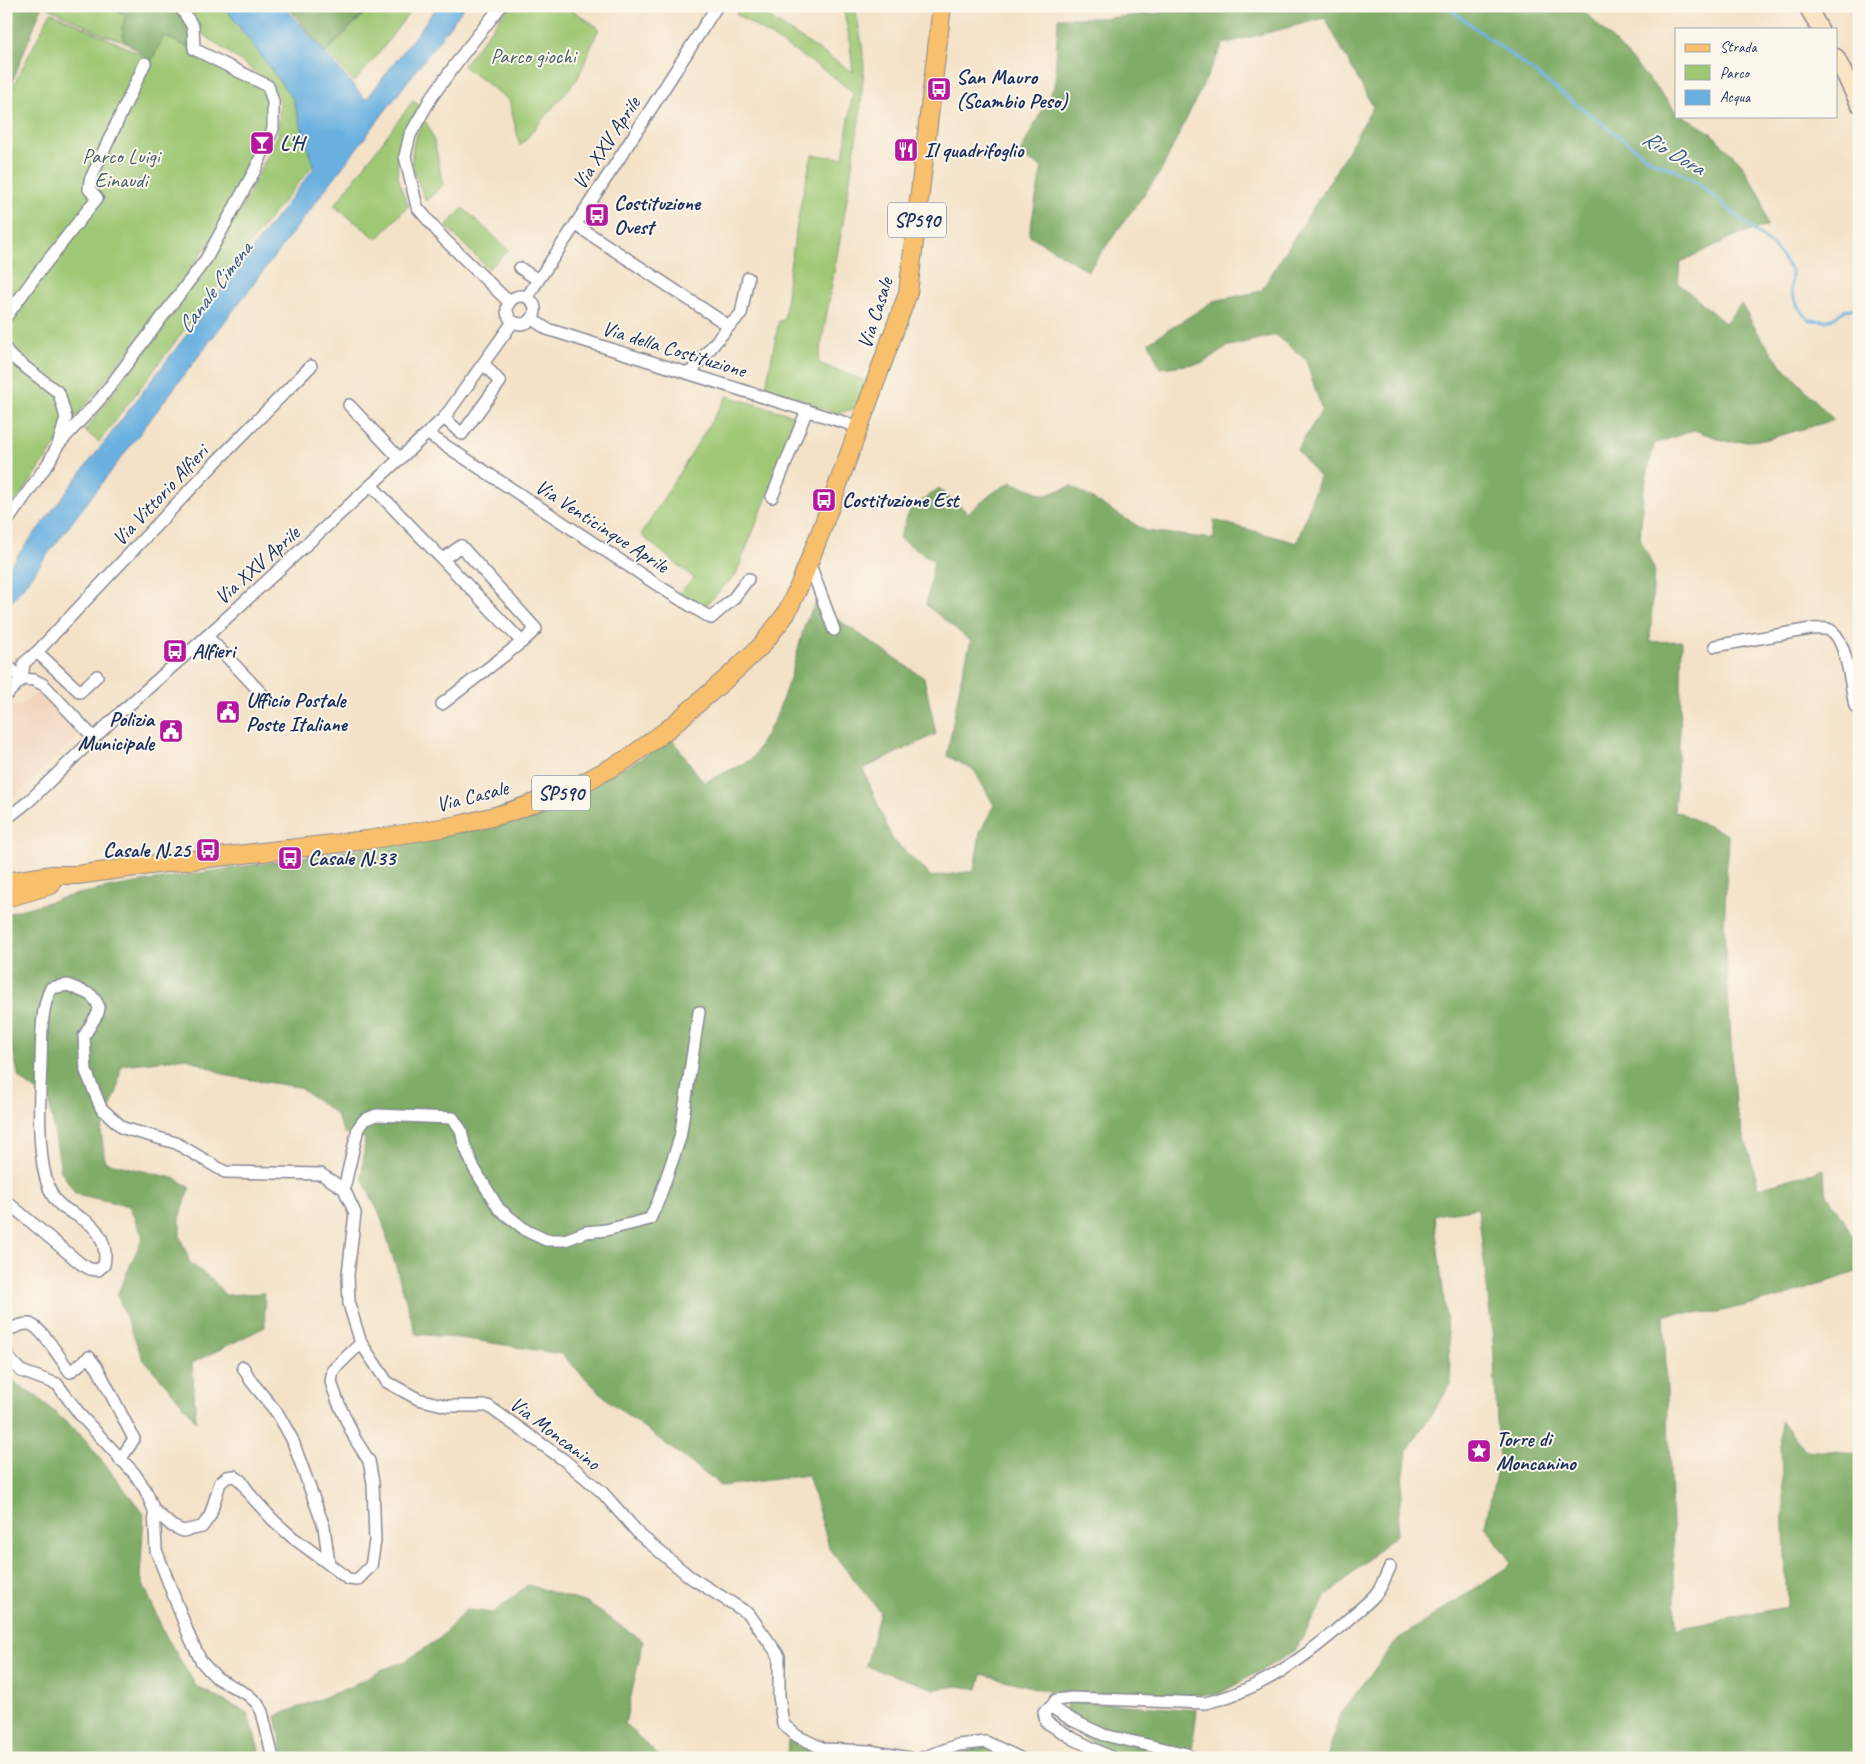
<svg xmlns="http://www.w3.org/2000/svg" width="1865" height="1764" font-family="Caveat,sans-serif">
<style>
.built{fill:#f2d4be}
.green{fill:#9fc875;stroke:#5d7c6a}
.forest{fill:#7fac66;stroke:#4d6e62}
.water{fill:#69b0e0;stroke:#42709f}
.lines{fill:none;stroke-linecap:round;stroke-linejoin:round}
.stream{stroke:#69b0e0;stroke-width:3}
.street-casing{stroke:#888893;stroke-width:14}
.secondary-casing{stroke:#888893;stroke-width:19}
.primary-casing{stroke:#888893;stroke-width:20}
.street{stroke:#fff;stroke-width:11}
.secondary{stroke:#fce5c4;stroke-width:16}
.primary{stroke:#f8bf6c;stroke-width:18}
.labels{text-anchor:middle;stroke-width:4;stroke-linejoin:round;paint-order:stroke}
.shield{fill:#fbf7ec;stroke:#5e6b89;stroke-width:1}
.shield-label{font-size:20px;font-weight:bold;fill:#1b2f5e}
.park-label{font-size:21px;fill:#435d65;stroke:#fbf7ec}
.poi-label{font-size:21px;font-weight:bold;fill:#1b2f5e;stroke:#fbf7ec;text-anchor:start}
.street-label{font-size:21px;fill:#1b2f5e;stroke:#fbf7ec}
.water-label{font-size:22px;font-style:italic;fill:#325685;stroke:#fbf7ec}
</style>
<rect width="100%" height="100%" fill="#fbf7ec"/>
<filter id="ink" filterUnits="userSpaceOnUse"><feTurbulence type="fractalNoise" baseFrequency=".02" numOctaves="2"/><feDisplacementMap in="SourceGraphic" scale="10" xChannelSelector="R" yChannelSelector="G"/><feConvolveMatrix kernelMatrix="1 2 1 2 8 2 1 2 1" color-interpolation-filters="sRGB"/></filter>
<filter id="wash" filterUnits="userSpaceOnUse"><feTurbulence type="fractalNoise" baseFrequency=".0096" numOctaves="4" result="noise"/><feDisplacementMap in="SourceGraphic" scale="20" xChannelSelector="R" yChannelSelector="G"/><feGaussianBlur stdDeviation="1.12" result="paint"/><feColorMatrix in="noise" values="0 0 0 0 0 0 0 0 0 0 0 0 0 0 0 0 0 1.4 0 .05"/><feComposite in="paint" operator="in"/></filter>
<g filter="url(#wash)">
<rect width="100%" height="100%" fill="#f4e2c8"/>
<!-- built -->
<polygon class="built" points="39,690 76,728 76,739 6,805 6,710 9,711 12,706 20,707"/>
<!-- green -->
<g class="green">
<polygon points="45,6 110,6 126,16 122,28 124,41 104,35"/>
<polygon points="183,6 224,6 293,99 313,165 261,229 99,442 85,431 221,245 249,194 278,134 280,103 271,83 200,32"/>
<polygon points="365,6 414,6 380,52 354,82 327,52 365,13"/>
<polygon points="509,6 566,6 599,28 578,78 520,146 509,100 463,66"/>
<polygon points="741,6 751,6 853,72 850,43 843,6 854,6 856,12 862,44 864,67 860,113 846,205 818,363 865,381 856,408 838,413 765,392 779,321 784,320 788,288 787,285 801,202 812,155 843,158 853,92 827,72 736,14"/>
<polygon points="51,12 145,56 164,35 265,88 271,112 267,137 212,238 155,319 75,418 6,516 6,100"/>
<path d="M413,101l7,5c-21,35 -33,60 -11,99l-32,34 -43,-33z"/>
<path d="M424,120c11,12 15,48 19,65l-17,16c-15,-34 -21,-47 -2,-81z"/>
<polygon points="463,208 509,250 488,269 446,226"/>
<polygon points="727,396 799,417 736,574 704,607 678,594 694,578 641,535"/>
</g>
<!-- forest -->
<g class="forest">
<polygon points="6,6 42,6 6,98"/>
<polygon points="110,6 176,6 190,27 190,48 164,36 152,60 124,41 122,28 126,16"/>
<polygon points="287,6 365,6 365,12 325,53"/>
<polygon points="1164,6 1579,6 1623,50 1676,111 1676,116 1684,116 1711,133 1741,163 1761,197 1767,226 1739,234 1680,262 1678,283 1725,323 1741,304 1758,333 1778,361 1834,420 1764,440 1729,442 1694,430 1654,444 1643,493 1640,538 1654,569 1650,642 1682,641 1680,731 1674,810 1728,835 1724,931 1735,1105 1759,1188 1824,1169 1825,1191 1859,1245 1859,1271 1789,1295 1718,1312 1664,1314 1676,1629 1787,1607 1780,1421 1806,1450 1859,1454 1859,1758 1327,1758 1340,1714 1398,1639 1512,1564 1485,1526 1499,1459 1493,1340 1478,1208 1434,1215 1449,1341 1451,1384 1407,1451 1396,1534 1326,1597 1294,1652 1217,1695 1051,1692 982,1674 978,1689 959,1686 935,1689 866,1666 880,1611 830,1550 808,1475 722,1486 610,1402 561,1354 467,1339 416,1334 381,1217 362,1178 365,1138 344,1133 335,1113 298,1087 228,1076 187,1058 121,1065 117,1091 101,1131 105,1162 177,1179 190,1188 180,1216 180,1237 190,1263 213,1280 225,1295 264,1293 265,1327 192,1363 196,1421 170,1389 143,1359 117,1295 143,1237 129,1206 76,1194 61,1171 49,1100 19,1078 8,1028 6,1027 6,914 73,895 129,884 395,843 630,765 672,739 704,783 752,759 776,717 791,675 805,624 815,604 924,678 936,734 863,769 892,839 932,877 974,871 980,832 994,805 974,770 947,756 961,679 971,641 926,605 934,561 899,538 910,510 939,488 968,513 994,492 1011,482 1046,495 1071,486 1146,531 1214,539 1214,520 1297,543 1319,477 1297,450 1322,410 1306,360 1276,335 1229,346 1203,363 1160,368 1149,342 1214,301 1261,291 1330,181 1373,107 1325,18 1223,44 1161,171 1088,271 1029,235 1042,167 1019,155 1055,85 1058,18 1108,18 1161,13"/>
<polygon points="6,1377 36,1396 84,1438 144,1514 140,1576 164,1633 196,1686 247,1713 262,1758 6,1758 6,1610 9,1608 6,1605"/>
<polygon points="528,1585 587,1603 643,1641 625,1724 661,1758 284,1758 276,1716 348,1688 381,1670 406,1661 440,1638 466,1610 493,1613"/>
<polygon points="1069,1701 1197,1710 1191,1758 1117,1758 1059,1721"/>
<polygon points="788,1739 823,1752 875,1758 787,1758"/>
<polygon points="986,1746 1007,1758 939,1758"/>
</g>
<!-- water -->
<polygon class="water" points="224,6 284,6 366,100 438,6 465,6 6,609 6,571 314,168 293,99"/>
<g class="lines">
<!-- stream -->
<polyline class="stream" points="1446,6 1652,161 1673,169 1699,184 1776,249 1792,272 1791,292 1799,308 1809,320 1827,321 1846,310 1859,307"/>
</g>
</g>
<g filter="url(#ink)">
<g class="lines">
<defs>
<g id="street">
<polyline points="501,6 463,54 431,98 410,135 405,156 417,207 444,239 509,302"/>
<polyline points="576,225 729,326 690,373"/>
<polyline points="520,268 538,280"/>
<circle cx="521" cy="310" r="14"/>
<polyline points="527,297 613,168 717,6"/>
<polyline points="6,317 35,277 97,198 89,189 90,180 145,63"/>
<polyline points="532,319 547,329 859,427"/>
<polyline points="729,326 741,314 748,278"/>
<polyline points="6,349 8,354 59,393 66,418 58,445 49,462 6,523"/>
<polyline points="349,405 400,459"/>
<polyline points="444,418 462,434 500,382 484,364"/>
<polyline points="428,434 665,590 711,618 733,599 748,579"/>
<polyline points="58,445 101,398 206,259 255,170 273,129 273,102 268,86 194,49 193,27 180,6"/>
<polyline points="372,486 522,642 442,704"/>
<polyline points="772,497 807,410"/>
<polyline points="443,559 461,546 536,629 522,642"/>
<polyline points="809,562 834,630"/>
<polyline points="207,636 265,697"/>
<path d="M1715,646l96,-17c7,0 16,-2 22,3 14,12 18,55 22,74l4,5"/>
<polyline points="37,652 80,692 97,676"/>
<polyline points="6,664 22,679 34,680 44,685 94,738"/>
<polyline points="6,695 22,679 24,663 37,652 216,462 311,366"/>
<polyline points="6,819 29,801 121,712 207,636 444,418 513,322"/>
<polyline points="344,1189 358,1128 364,1120 376,1115 453,1118 461,1130 464,1144 474,1168 499,1209 527,1231 546,1240 565,1240 586,1232 606,1230 650,1219 659,1199 680,1138 699,1012"/>
<path d="M6,1201l75,63 9,5 8,1 6,-5c4,-19 -5,-38 -23,-47 -9,-6 -21,-10 -27,-20 -9,-15 -12,-35 -13,-51 -3,-28 -1,-56 0,-84 1,-24 -1,-53 10,-75l17,-3 23,10 5,6 3,6 -1,6 -14,23 2,35 15,37 22,20 53,15 49,29 96,2 23,15 11,24 -7,61 1,30 12,39 26,39 31,17 29,7h41l76,54 38,32 38,43 50,42 59,37 30,42v40l4,28 14,12 27,13 46,2 39,7"/>
<path d="M6,1331c7,-3 16,-8 23,-7 12,2 33,37 41,48l19,-15 9,12 36,70 -14,21"/>
<polyline points="6,1352 10,1360 21,1371 57,1384 82,1417 134,1473 145,1489 154,1510 156,1550 190,1638 201,1661 208,1669 217,1678 248,1695 257,1703 262,1712 273,1758"/>
<polyline points="154,1510 172,1526 183,1531 202,1527 210,1516 220,1483 227,1477 234,1476 241,1481 252,1497 273,1520 292,1537 329,1564 324,1527 292,1439 278,1414 251,1381 243,1367"/>
<polyline points="329,1564 348,1579 357,1580 371,1566 375,1541 373,1483 369,1461 355,1439 338,1402 331,1382 333,1370 361,1343"/>
<path d="M1051,1707l5,-7 16,-2 133,5c56,-12 106,-49 148,-88 8,-7 19,-15 25,-24 5,-7 8,-16 12,-24"/>
<polyline points="922,1758 958,1745 986,1742 1020,1758"/>
<polyline points="1112,1758 1074,1739 1046,1722 1044,1712 1051,1707 1074,1721 1104,1735 1187,1754 1191,1758"/>
</g>
<g id="secondary">
<polyline points="1807,6 1820,29"/>
<polyline points="1836,57 1859,104"/>
</g>
<g id="primary">
<polyline points="6,880 14,881 52,875 77,875 157,864 367,840 459,825 507,813 572,789 627,759 667,730 727,678 761,646 786,614 801,582 821,531 908,293 942,6"/>
<polyline points="6,898 51,885"/>
</g>
</defs>
<!-- street casing -->
<use href="#street" class="street-casing"/>
<!-- secondary casing -->
<use href="#secondary" class="secondary-casing"/>
<!-- primary casing -->
<use href="#primary" class="primary-casing"/>
<!-- street -->
<use href="#street" class="street"/>
<!-- secondary -->
<use href="#secondary" class="secondary"/>
<!-- primary -->
<use href="#primary" class="primary"/>
</g>
</g>
<!-- icons -->
<defs>
<symbol id="bus-square" viewBox="-11 -11 22 22"><rect x="-9" y="-9" width="18" height="18" rx="4" fill="#b5179e" stroke="#fbf7ec"/><path d="M-5-6H5V4H4V6H2V4H-2V6H-4V4H-5ZM-3.5-4V0h7V-4ZM-3.5 1.2v1.5H-2V1.2ZM2 1.2v1.5H3.5V1.2Z" fill="#fff"/></symbol>
<symbol id="bar-square" viewBox="-11 -11 22 22"><rect x="-9" y="-9" width="18" height="18" rx="4" fill="#b5179e" stroke="#fbf7ec"/><path d="M-6-5H6L.8 .8V4.5H3.5V6h-7V4.5H-.8V.8Z" fill="#fff"/></symbol>
<symbol id="restaurant-square" viewBox="-11 -11 22 22"><rect x="-9" y="-9" width="18" height="18" rx="4" fill="#b5179e" stroke="#fbf7ec"/><path d="M-5-6h1v4h1v-4h1v4h1v-4h1v5L-1.5 .5V6h-2V.5L-5-1ZM5-6V6H3V1.5H1.5Q1.5-4 5-6Z" fill="#fff"/></symbol>
<symbol id="civic-square" viewBox="-11 -11 22 22"><rect x="-9" y="-9" width="18" height="18" rx="4" fill="#b5179e" stroke="#fbf7ec"/><path d="M-.6-6.5H3V-4.5H.6V-3L4-1V1h2V6H-6V1h2V-1L-.6-3ZM-1.2 2.5V6h2.4V2.5Z" fill="#fff"/></symbol>
<symbol id="sight-square" viewBox="-11 -11 22 22"><rect x="-9" y="-9" width="18" height="18" rx="4" fill="#b5179e" stroke="#fbf7ec"/><path d="M0-6L1.8-2.2L6-1.7L2.9 1.2L3.7 5.4L0 3.3L-3.7 5.4L-2.9 1.2L-6-1.7L-1.8-2.2Z" fill="#fff"/></symbol>
</defs>
<g fill-rule="evenodd">
<use href="#bus-square" x="925" y="75" width="28" height="28"/>
<use href="#bar-square" x="248" y="129" width="28" height="28"/>
<use href="#restaurant-square" x="892" y="136" width="28" height="28"/>
<use href="#bus-square" x="583" y="201" width="28" height="28"/>
<use href="#bus-square" x="810" y="486" width="28" height="28"/>
<use href="#bus-square" x="161" y="637" width="28" height="28"/>
<use href="#civic-square" x="214" y="698" width="28" height="28"/>
<use href="#civic-square" x="157" y="717" width="28" height="28"/>
<use href="#bus-square" x="194" y="836" width="28" height="28"/>
<use href="#bus-square" x="276" y="844" width="28" height="28"/>
<use href="#sight-square" x="1465" y="1437" width="28" height="28"/>
</g>
<g class="labels">
<!-- shield labels -->
<g class="shield">
<rect x="888" y="202.5" width="58" height="35" rx="4"/>
<rect x="532" y="775.5" width="58" height="35" rx="4"/>
</g>
<g class="shield-label">
<text x="917" y="227">SP590</text>
<text x="561" y="800">SP590</text>
</g>
<!-- park labels -->
<g class="park-label">
<text x="533" y="63">Parco giochi</text>
<text x="121" y="163">Parco Luigi<tspan x="121" dy="24">Einaudi</tspan></text>
</g>
<!-- poi labels -->
<g class="poi-label">
<text x="956" y="84">San Mauro<tspan x="956" dy="24">(Scambio Peso)</tspan></text>
<text x="280" y="150">L'H</text>
<text x="924" y="157">Il quadrifoglio</text>
<text x="614" y="210">Costituzione<tspan x="614" dy="24">Ovest</tspan></text>
<text x="842" y="507">Costituzione Est</text>
<text x="192" y="658">Alfieri</text>
<text x="246" y="707">Ufficio Postale<tspan x="246" dy="24">Poste Italiane</tspan></text>
<text x="154" y="726" text-anchor="end">Polizia<tspan x="154" dy="24">Municipale</tspan></text>
<text x="190" y="857" text-anchor="end">Casale N.25</text>
<text x="308" y="865">Casale N.33</text>
<text x="1496" y="1446">Torre di<tspan x="1496" dy="24">Moncanino</tspan></text>
</g>
<!-- street labels -->
<g class="street-label">
<text transform="translate(606 143) rotate(-57)" y="7">Via XXV Aprile</text>
<text transform="translate(875 313) rotate(-72)" y="7">Via Casale</text>
<text transform="translate(674 349) rotate(17)" y="7">Via della Costituzione</text>
<text transform="translate(160 495) rotate(-47)" y="7">Via Vittorio Alfieri</text>
<text transform="translate(602 526) rotate(33)" y="7">Via Venticinque Aprile</text>
<text transform="translate(257 565) rotate(-42)" y="7">Via XXV Aprile</text>
<text transform="translate(472 796) rotate(-14)" y="7">Via Casale</text>
<text transform="translate(555 1433) rotate(37)" y="7">Via Moncanino</text>
</g>
<!-- water labels -->
<g class="water-label">
<text transform="translate(1674 152) rotate(30)" y="8">Rio Dora</text>
<text transform="translate(214 287) rotate(-53)" y="8">Canale Cimena</text>
</g>
</g>
<!-- margin -->
<rect width="1865" height="1764" fill="none" stroke="#fbf7ec" stroke-width="25"/>
<!-- legend -->
<rect x="1675" y="28" width="162" height="90" fill="#fbf7ec" stroke="#a1a7b3"/>
<rect x="1685" y="44" width="25" height="8" fill="#f8bf6c" stroke="#a1a7b3"/>
<text x="1720" y="52" font-size="15" fill="#1b2f5e">Strada</text>
<rect x="1685" y="65" width="25" height="15" fill="#9fc875" stroke="#a1a7b3"/>
<text x="1720" y="78" font-size="15" fill="#1b2f5e">Parco</text>
<rect x="1685" y="90" width="25" height="15" fill="#69b0e0" stroke="#a1a7b3"/>
<text x="1720" y="102" font-size="15" fill="#1b2f5e">Acqua</text>
</svg>
